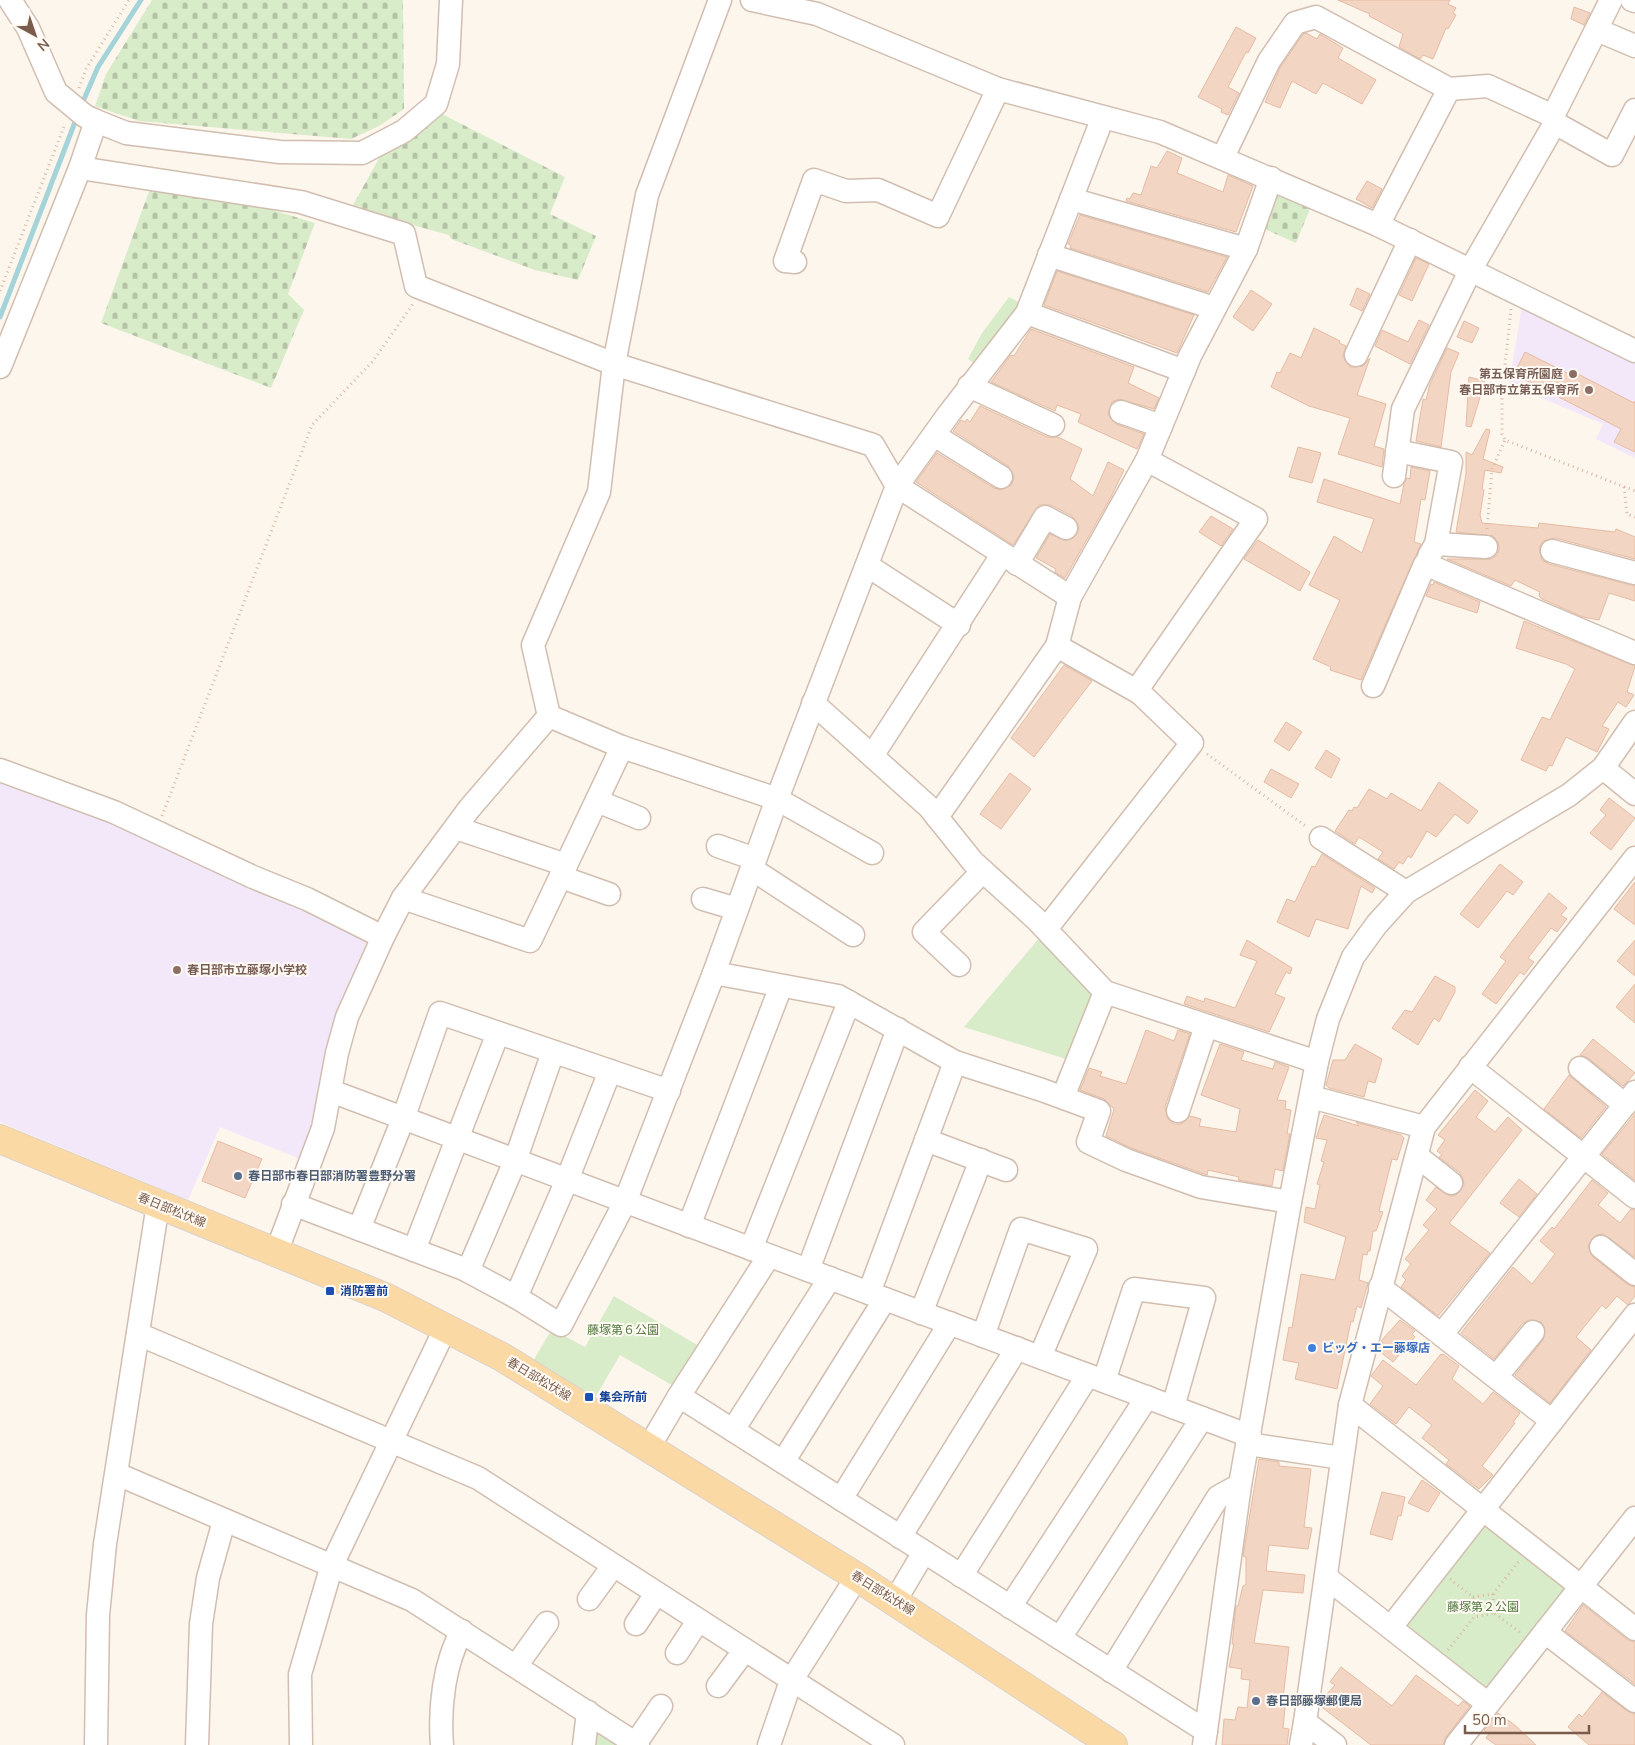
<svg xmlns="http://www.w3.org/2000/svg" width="1635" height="1745" font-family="'Nunito Sans','Noto Sans JP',sans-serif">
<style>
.education{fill:#f3e8fa}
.cemetery{fill:url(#cemetery-stones)}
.park{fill:#d8ecc9}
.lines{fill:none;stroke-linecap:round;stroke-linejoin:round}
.stream{stroke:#a5d3da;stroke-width:5}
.building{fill:#f3d5c3;stroke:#e6bba3}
.minor-casing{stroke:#d1beb0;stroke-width:25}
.major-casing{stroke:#dad1cd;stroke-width:30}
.path{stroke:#d9b8a5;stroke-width:3;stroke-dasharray:1 4;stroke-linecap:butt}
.minor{stroke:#fff;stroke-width:22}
.major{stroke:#fbd9a5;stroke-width:28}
.education-dot{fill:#8d6e63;stroke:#fffaf3;stroke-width:2}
.service-dot{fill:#5c6f8a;stroke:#fffaf3;stroke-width:2}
.transit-dot{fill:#1a4fb4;stroke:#fffaf3;stroke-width:2}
.shop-dot{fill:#3f7fe0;stroke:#fffaf3;stroke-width:2}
.labels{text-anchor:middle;stroke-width:4;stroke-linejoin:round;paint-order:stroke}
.education-label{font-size:12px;font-weight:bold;fill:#785e54;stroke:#fffaf3;text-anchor:end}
.service-label{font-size:12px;font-weight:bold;fill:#4e5e75;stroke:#fffaf3;text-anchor:start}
.street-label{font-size:12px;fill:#7a5c4d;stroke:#fffaf3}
.transit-label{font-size:12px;font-weight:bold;fill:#164399;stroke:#fffaf3;text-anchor:start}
.park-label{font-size:12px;fill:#537a41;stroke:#fffaf3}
.shop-label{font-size:12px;font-weight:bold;fill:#366cbe;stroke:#fffaf3;text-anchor:start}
</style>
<defs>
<pattern id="cemetery-stones" width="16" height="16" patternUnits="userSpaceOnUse" patternTransform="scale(1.25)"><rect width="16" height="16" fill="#d8ecc9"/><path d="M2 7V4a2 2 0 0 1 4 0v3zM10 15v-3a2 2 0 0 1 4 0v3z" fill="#b4c2a5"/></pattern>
</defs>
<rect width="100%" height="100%" fill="#fdf6ec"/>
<!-- education -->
<g class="education">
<polygon points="1522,306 1635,363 1635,458 1596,439 1603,424 1509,384"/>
<polygon points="0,779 110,818 365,936 367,942 342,997 329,1038 320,1105 300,1159 220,1127 188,1200 0,1122"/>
</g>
<!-- cemetery -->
<g class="cemetery">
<polygon points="152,0 403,0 404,109 379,126 351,139 139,121 95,106 106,74"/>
<polygon points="442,114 565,177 550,214 596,236 578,280 535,270 451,239 449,235 390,219 364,216 361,207 353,205 382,153 418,131 420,133"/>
<polygon points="151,186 256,205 315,223 288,294 304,310 271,388 101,323"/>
<polygon points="1273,192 1312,204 1296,243 1260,227"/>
</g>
<!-- park -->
<g class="park">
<polygon points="1009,297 1022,304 978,366 968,359 982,333"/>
<polygon points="1040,937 1091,990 1093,999 1069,1060 964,1027"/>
<polygon points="614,1296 699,1346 675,1387 620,1355 595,1398 533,1361 552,1329 585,1347"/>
<polygon points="1485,1520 1569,1585 1491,1693 1400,1627"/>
<polygon points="591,1729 623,1745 590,1745"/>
</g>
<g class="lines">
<!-- stream -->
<g class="stream">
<polyline points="81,106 98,67 141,0"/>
<polyline points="0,317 77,117"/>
</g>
</g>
<!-- building -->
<g class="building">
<polygon points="1338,0 1450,0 1448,4 1456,8 1453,13 1456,15 1448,29 1446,28 1433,59 1423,55 1420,59 1399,47 1403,34 1369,16 1370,14"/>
<polygon points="1574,7 1590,13 1584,25 1571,19"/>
<polygon points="1236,27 1256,38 1248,53 1246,52 1228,87 1239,93 1228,115 1221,112 1222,109 1198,97"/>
<polygon points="1306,33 1317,39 1320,34 1343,48 1338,58 1376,80 1362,104 1323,83 1316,94 1292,81 1280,108 1265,102 1280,68 1303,34"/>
<polygon points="1167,151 1182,158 1177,173 1223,192 1228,175 1253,186 1236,232 1126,201 1127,198 1130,199 1133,193 1141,195 1151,166 1157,168"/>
<polygon points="1367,181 1382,189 1372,208 1356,199"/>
<polygon points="1080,215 1227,257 1208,292 1070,248 1071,245 1068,244"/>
<polygon points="1416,258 1429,264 1412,301 1399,295"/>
<polygon points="1057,271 1194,315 1177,353 1044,305"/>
<polygon points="1357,288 1370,294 1362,311 1350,305"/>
<polygon points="1251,290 1272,304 1253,331 1233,317"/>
<polygon points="1419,320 1429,325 1410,364 1375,346 1382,330 1408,342"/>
<polygon points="1464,321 1479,328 1472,343 1457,337"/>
<polygon points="1314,328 1340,341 1339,343 1346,346 1343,357 1350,367 1363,366 1370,358 1357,395 1386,404 1374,446 1384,449 1382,467 1338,454 1350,418 1309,406 1271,387 1277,372 1280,373 1290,353 1301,358"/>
<polygon points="1031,329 1134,367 1128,383 1159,398 1154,409 1119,399 1112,402 1108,414 1116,424 1144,434 1137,449 1078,422 1081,414 1057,405 1055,411 991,382 1011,355 1014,356"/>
<polygon points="1447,348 1459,353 1451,372 1441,447 1416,441 1423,399 1426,400 1430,384"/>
<polygon points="1525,352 1573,376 1576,373 1634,403 1635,401 1635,452 1614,442 1621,429 1514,374"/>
<polygon points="1469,377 1485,381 1471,427 1466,426"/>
<polygon points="980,406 1047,437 1058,437 1082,449 1070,479 1093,496 1108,462 1124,470 1111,497 1065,578 1055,572 1056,569 1036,558 1050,534 1066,541 1077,534 1079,527 1072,516 1051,505 1039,505 1013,545 916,482 937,453 994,488 1001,490 1012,484 1014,477 1008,466 953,431 961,420 965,422 967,419 970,422"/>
<polygon points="1486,429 1490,430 1483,459 1503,467 1501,473 1485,470 1482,489 1484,490 1480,515 1482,523 1538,528 1539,523 1615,532 1616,529 1635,537 1635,559 1555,538 1543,541 1539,548 1542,560 1549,564 1635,586 1635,601 1609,593 1599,620 1583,617 1542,599 1539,596 1540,592 1515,580 1511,586 1447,559 1491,559 1497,555 1499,548 1498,542 1493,536 1456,532 1466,474 1466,452 1472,455"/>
<polygon points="1298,447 1321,453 1312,483 1289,477"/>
<polygon points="1411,467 1430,471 1425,500 1421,499 1414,542 1421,544 1361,680 1330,670 1331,667 1313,659 1340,600 1309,585 1334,536 1362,553 1374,519 1317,502 1324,479 1400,504 1404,484 1407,478 1410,479"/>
<polygon points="1211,516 1233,529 1221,546 1199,532"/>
<polygon points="1258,540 1310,572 1300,591 1244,559"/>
<polygon points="1434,582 1480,602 1477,613 1426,596 1431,584 1433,585"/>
<polygon points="1524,621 1635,666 1627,692 1634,695 1626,707 1618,702 1602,726 1609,729 1597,752 1566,737 1552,766 1549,765 1546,771 1521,760 1542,717 1550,720 1575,669 1566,664 1516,648"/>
<polygon points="1064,665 1092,681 1034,757 1011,738"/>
<polygon points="1286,722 1302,732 1289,751 1274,741"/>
<polygon points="1326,750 1340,759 1331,778 1315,768"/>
<polygon points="1271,769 1299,784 1291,798 1264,782"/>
<polygon points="1010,773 1031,789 1001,829 980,814"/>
<polygon points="1439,782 1478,811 1468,824 1455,814 1436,837 1427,831 1411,858 1408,856 1403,864 1399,862 1394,869 1378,859 1383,852 1359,837 1355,844 1335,831 1349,810 1352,811 1354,807 1357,808 1369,789 1387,799 1391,793 1421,811"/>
<polygon points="1609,798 1635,818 1611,850 1590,833 1606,815 1600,810"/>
<polygon points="1322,854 1375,888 1372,893 1361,886 1348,929 1316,919 1309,937 1277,922 1287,899 1295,902 1312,866 1315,867"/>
<polygon points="1500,864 1523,882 1513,895 1507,891 1478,928 1460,914"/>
<polygon points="1635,882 1635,925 1614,909"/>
<polygon points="1549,893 1567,908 1561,915 1567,919 1557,932 1551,928 1528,958 1534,962 1524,975 1520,972 1496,1004 1482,994 1506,961 1500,957"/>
<polygon points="1247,940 1292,968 1290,974 1286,972 1275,994 1285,998 1269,1032 1184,1004 1187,996 1204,1002 1205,998 1235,1008 1257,961 1240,955"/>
<polygon points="1635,940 1635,976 1617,961"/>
<polygon points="1435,976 1455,987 1455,992 1439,1022 1434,1018 1418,1045 1392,1028 1405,1010 1412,1012"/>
<polygon points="1635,984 1635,1023 1616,1007"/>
<polygon points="1146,1030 1174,1041 1178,1030 1190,1034 1165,1107 1168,1119 1174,1124 1181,1124 1190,1116 1201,1119 1199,1126 1236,1132 1240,1109 1201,1095 1220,1044 1244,1052 1241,1060 1273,1069 1275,1062 1289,1067 1277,1100 1286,1101 1285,1109 1291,1110 1287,1134 1290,1134 1283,1171 1275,1169 1272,1186 1238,1180 1239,1177 1208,1170 1207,1175 1204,1174 1131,1148 1106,1136 1114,1109 1104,1099 1080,1090 1089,1068 1102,1072 1100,1076 1126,1084"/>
<polygon points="1593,1039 1635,1073 1623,1086 1588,1058 1580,1055"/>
<polygon points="1355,1044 1382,1059 1375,1083 1368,1081 1364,1097 1329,1088 1326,1085 1333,1060 1345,1060"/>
<polygon points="1569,1075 1606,1107 1581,1138 1544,1109"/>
<polygon points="1475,1090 1488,1101 1476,1117 1495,1132 1508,1117 1522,1130 1450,1222 1450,1224 1490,1253 1438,1316 1401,1287 1406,1280 1402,1276 1411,1264 1405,1259 1429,1230 1423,1225 1437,1209 1426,1200 1436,1187 1450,1196 1456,1195 1464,1185 1463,1179 1460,1173 1439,1157 1442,1155 1437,1151 1445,1140 1438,1135"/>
<polygon points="1635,1114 1635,1180 1602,1154"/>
<polygon points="1324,1115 1359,1126 1356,1122 1401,1135 1404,1138 1397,1160 1392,1159 1379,1211 1383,1212 1376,1231 1373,1231 1370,1251 1368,1251 1367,1255 1363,1254 1359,1280 1368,1283 1361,1308 1357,1306 1353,1322 1351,1321 1337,1389 1295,1379 1299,1363 1283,1360 1289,1327 1292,1328 1301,1274 1335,1280 1346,1237 1304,1222 1306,1207 1315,1209 1320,1185 1317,1184 1324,1162 1321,1161 1327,1140 1316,1138"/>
<polygon points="218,1141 262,1159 245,1198 202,1181"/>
<polygon points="1519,1179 1537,1194 1519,1217 1500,1203"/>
<polygon points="1592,1180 1608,1193 1598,1205 1620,1223 1631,1209 1635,1210 1635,1257 1603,1234 1596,1235 1588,1246 1593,1257 1627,1284 1635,1287 1635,1296 1628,1305 1617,1296 1606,1309 1602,1305 1576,1337 1591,1350 1550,1403 1515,1375 1543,1340 1545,1328 1541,1322 1529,1320 1523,1323 1494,1359 1461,1333 1513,1267 1532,1284 1555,1254 1540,1241 1552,1227 1554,1229"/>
<polygon points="1400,1320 1415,1331 1412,1334 1415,1337 1393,1362 1378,1350 1383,1343 1381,1341"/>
<polygon points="1443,1354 1459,1366 1452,1379 1483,1404 1493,1392 1520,1413 1513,1422 1515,1423 1482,1466 1493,1475 1479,1489 1446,1464 1449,1460 1422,1438 1432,1425 1409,1407 1396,1424 1370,1404 1383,1386 1371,1376 1383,1360 1416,1385 1440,1355"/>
<polygon points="1259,1459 1279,1462 1279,1466 1311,1469 1304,1527 1312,1528 1308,1549 1269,1545 1266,1571 1305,1575 1303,1593 1263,1590 1254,1643 1289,1647 1283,1698 1286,1698 1283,1728 1289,1729 1287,1745 1222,1745 1224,1719 1235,1720 1238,1707 1247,1708 1250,1680 1241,1679 1242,1669 1229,1667 1234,1644 1232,1644 1236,1606 1238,1606 1243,1586 1246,1584 1246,1557 1243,1556"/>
<polygon points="1422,1480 1440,1493 1428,1512 1408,1503"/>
<polygon points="1382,1492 1405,1497 1401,1516 1398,1516 1392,1540 1370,1534"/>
<polygon points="1583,1605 1628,1640 1635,1642 1635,1684 1565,1631"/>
<polygon points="1341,1667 1392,1706 1416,1675 1458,1706 1463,1701 1470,1706 1446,1737 1443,1745 1371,1745 1323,1708 1330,1698 1327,1694 1335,1685 1330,1682"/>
<polygon points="1602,1692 1627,1711 1635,1714 1635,1745 1589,1745 1568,1727 1579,1714 1582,1717"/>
<polygon points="1498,1713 1516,1726 1536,1745 1496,1745 1486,1738 1489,1734 1484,1730"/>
</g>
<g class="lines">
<defs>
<g id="minor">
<polyline points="10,0 28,28 56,92 85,116 96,121 126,133 280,152 362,153 404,131 436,104 448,64 451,0"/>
<polyline points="752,0 817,14 998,89 1160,132 1378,225 1635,351"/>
<polyline points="1632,0 1635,1"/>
<polyline points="1597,30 1635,46"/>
<polyline points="1555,123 1612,155 1635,110"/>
<polyline points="1223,157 1269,61 1295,23 1316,17 1449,89 1488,86 1553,116"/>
<polyline points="80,168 301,202 404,234 416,286 614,364 873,445 897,486 1070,597"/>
<polyline points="1071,199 1246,249"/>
<polyline points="1378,225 1449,89"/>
<polyline points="1049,255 1214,308"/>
<polyline points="795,262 785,261 814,180 846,191 878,190 938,216 998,89"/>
<polyline points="1027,313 1184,371"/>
<polyline points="1356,355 1410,240"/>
<polyline points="0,367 80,168 96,121"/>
<polyline points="969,386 1053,425"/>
<polyline points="1121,412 1161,426"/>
<polyline points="934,435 1001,477"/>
<polyline points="1397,451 1451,462 1436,544"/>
<polyline points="1394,476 1403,409 1471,269 1555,123 1553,116 1611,0"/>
<polyline points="1552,551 1635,573"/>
<polyline points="1429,556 1436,544 1486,547"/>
<polyline points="1017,564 1045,517 1066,528"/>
<polyline points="868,566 959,625"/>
<polyline points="1057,646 1140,693"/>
<polyline points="1373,686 1425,564 1635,653"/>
<polyline points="813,703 929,807 973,862 1036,919 1105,992 1317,1062"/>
<polyline points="549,716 533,645 599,492 614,364 647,195 720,0"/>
<polyline points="549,716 622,747 777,799 872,853"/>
<polyline points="872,756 1002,555"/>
<polyline points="1603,768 1635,794"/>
<polyline points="0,770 114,812 253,877 307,899 383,937"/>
<polyline points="597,801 639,818"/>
<polyline points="937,817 1057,646 1070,597 1147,460 1190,356 1246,249 1271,178"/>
<polyline points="456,828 566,865"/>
<polyline points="1321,838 1406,892"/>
<polyline points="718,846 755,859"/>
<polyline points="752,869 853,935"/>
<polyline points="561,877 609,894"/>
<polyline points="403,898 530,941 622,747"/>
<polyline points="703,899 737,909"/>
<polyline points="1046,929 1192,743 1140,693 1141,684 1256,519 1147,460"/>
<polyline points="959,965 924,932 983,871"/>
<polyline points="714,973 838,996 955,1062 1042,1090 1099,1111 1088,1142 1126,1160 1201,1187 1290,1202"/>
<polyline points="1470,1067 1635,1197"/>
<polyline points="1580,1068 1625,1105"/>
<polyline points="331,1091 1250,1436"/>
<polyline points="1063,1097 1105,992"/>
<polyline points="1311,1097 1424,1127"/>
<polyline points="1178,1111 1206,1026"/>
<polyline points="926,1140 1006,1170"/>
<polyline points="1417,1156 1451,1183"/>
<polyline points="293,1204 464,1269 516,1297 561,1325 625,1202 714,973 777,799 897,486 948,415 1027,313 1103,117"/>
<polyline points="689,1226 781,986"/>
<polyline points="359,1229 403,1119 440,1013 669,1091"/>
<polyline points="1601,1247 1635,1274"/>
<polyline points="751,1249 849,1002"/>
<polyline points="414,1250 498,1033"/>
<polyline points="276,1253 323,1128 337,1053 347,1017 383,937 403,898 469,809 549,716"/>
<polyline points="808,1270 898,1029"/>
<polyline points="468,1271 515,1161 553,1052"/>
<polyline points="1380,1287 1552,1421"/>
<polyline points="869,1293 955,1062"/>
<polyline points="516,1297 567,1180 610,1071"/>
<polyline points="921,1313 981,1160"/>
<polyline points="138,1334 478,1478 893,1745"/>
<polyline points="1442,1334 1635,1092"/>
<polyline points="983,1336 1021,1229 1086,1249 1040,1357"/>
<polyline points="1496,1377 1533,1332"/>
<polyline points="1104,1381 1134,1289 1204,1298 1173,1407"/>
<polyline points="679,1396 1206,1731"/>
<polyline points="1350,1405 1635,1629"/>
<polyline points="733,1430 830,1278"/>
<polyline points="1248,1444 1342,1458"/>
<polyline points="649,1447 679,1396 769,1256"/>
<polyline points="783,1462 885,1299"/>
<polyline points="117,1474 412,1600 638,1745"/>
<polyline points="841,1499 950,1323"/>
<polyline points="900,1537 1017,1348"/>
<polyline points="961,1576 1088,1375"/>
<polyline points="1327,1578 1488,1704"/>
<polyline points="589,1599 613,1566"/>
<polyline points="895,1601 924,1552"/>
<polyline points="1010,1607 1147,1397"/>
<polyline points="636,1624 656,1594"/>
<polyline points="1391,1627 1635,1315"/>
<polyline points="1545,1632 1635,1701"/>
<polyline points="1060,1638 1202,1418"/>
<polyline points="677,1653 698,1621"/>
<polyline points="516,1666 547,1623"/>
<polyline points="1111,1671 1218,1497 1240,1485"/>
<polyline points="718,1686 744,1651"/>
<polyline points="636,1743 661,1706"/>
<polyline points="96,1745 98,1615 105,1544 158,1204"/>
<polyline points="197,1745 201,1624 208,1578 224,1521"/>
<polyline points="301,1745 300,1674 332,1565 446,1327"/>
<path d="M442,1745c-3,-37 2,-82 20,-114"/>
<polyline points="584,1745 588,1712"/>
<polyline points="769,1745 791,1681 857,1577"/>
<polyline points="1204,1745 1240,1485 1290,1202 1317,1062 1328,1019 1353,957 1377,924 1406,892 1569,795 1603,768 1635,722"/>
<polyline points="1301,1745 1305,1722"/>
<polyline points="1335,1745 1305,1722 1350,1405 1424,1127 1635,858"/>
<polyline points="1456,1745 1635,1518"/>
</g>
<polyline id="major" points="0,1139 387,1298 502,1357 857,1577 1113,1745"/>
</defs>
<!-- minor casing -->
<use href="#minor" class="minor-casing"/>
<!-- major casing -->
<use href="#major" class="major-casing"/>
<!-- path -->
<g class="path">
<polyline points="79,88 86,69 129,0"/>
<polyline points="0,291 65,124"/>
<polyline points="1511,309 1502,393 1502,434 1505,440 1635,491"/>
<polyline points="1624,487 1627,514 1635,517"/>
<polyline points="1487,529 1492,469 1505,440"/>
<polyline points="1207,754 1307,827"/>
<polyline points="162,816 312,425 373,361 413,304"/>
<polyline points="1450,1579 1473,1597 1474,1617"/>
<polyline points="1493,1594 1494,1613 1521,1633"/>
<polyline points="1473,1597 1493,1594 1519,1561"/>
<polyline points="1448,1650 1474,1617 1494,1613"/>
</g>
<!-- minor -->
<use href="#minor" class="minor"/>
<!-- major -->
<use href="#major" class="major"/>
</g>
<!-- markers -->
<g class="education-dot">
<circle cx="1573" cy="374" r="5"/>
<circle cx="1589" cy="390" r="5"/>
<circle cx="177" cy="970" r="5"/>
</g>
<g class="service-dot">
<circle cx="238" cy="1176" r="5"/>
<circle cx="1256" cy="1701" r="5"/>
</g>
<g class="transit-dot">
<rect x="325" y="1286" width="10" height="10" rx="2.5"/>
<rect x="584" y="1392" width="10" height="10" rx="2.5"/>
</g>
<circle class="shop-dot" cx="1312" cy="1348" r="5"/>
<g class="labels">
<!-- education labels -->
<g class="education-label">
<text x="1563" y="378">第五保育所園庭</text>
<text x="1579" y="394">春日部市立第五保育所</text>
<text x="187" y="974" text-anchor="start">春日部市立藤塚小学校</text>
</g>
<!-- service labels -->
<g class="service-label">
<text x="248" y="1180">春日部市春日部消防署豊野分署</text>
<text x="1266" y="1705">春日部藤塚郵便局</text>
</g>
<!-- street labels -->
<g class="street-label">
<text transform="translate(172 1210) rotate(22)" y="4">春日部松伏線</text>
<text transform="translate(539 1379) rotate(31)" y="4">春日部松伏線</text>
<text transform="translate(883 1593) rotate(32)" y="4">春日部松伏線</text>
</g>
<!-- transit labels -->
<g class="transit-label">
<text x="340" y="1295">消防署前</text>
<text x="599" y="1401">集会所前</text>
</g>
<!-- park labels -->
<g class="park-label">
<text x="623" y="1334">藤塚第６公園</text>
<text x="1483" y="1611">藤塚第２公園</text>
</g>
<!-- shop labels -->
<g class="shop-label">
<text x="1322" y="1352">ビッグ・エー藤塚店</text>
</g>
</g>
<!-- north arrow -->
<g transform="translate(35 35) rotate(140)" stroke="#fffaf3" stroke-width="4" paint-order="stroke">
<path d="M0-4L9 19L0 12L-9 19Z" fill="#7a5c4d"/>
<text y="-8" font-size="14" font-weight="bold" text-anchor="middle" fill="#7a5c4d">N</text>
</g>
<!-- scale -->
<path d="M1465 1725v8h124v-8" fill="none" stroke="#7a5c4d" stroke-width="2.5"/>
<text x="1472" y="1725" font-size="15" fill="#7a5c4d" stroke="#fffaf3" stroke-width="4" paint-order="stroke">50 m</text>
</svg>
